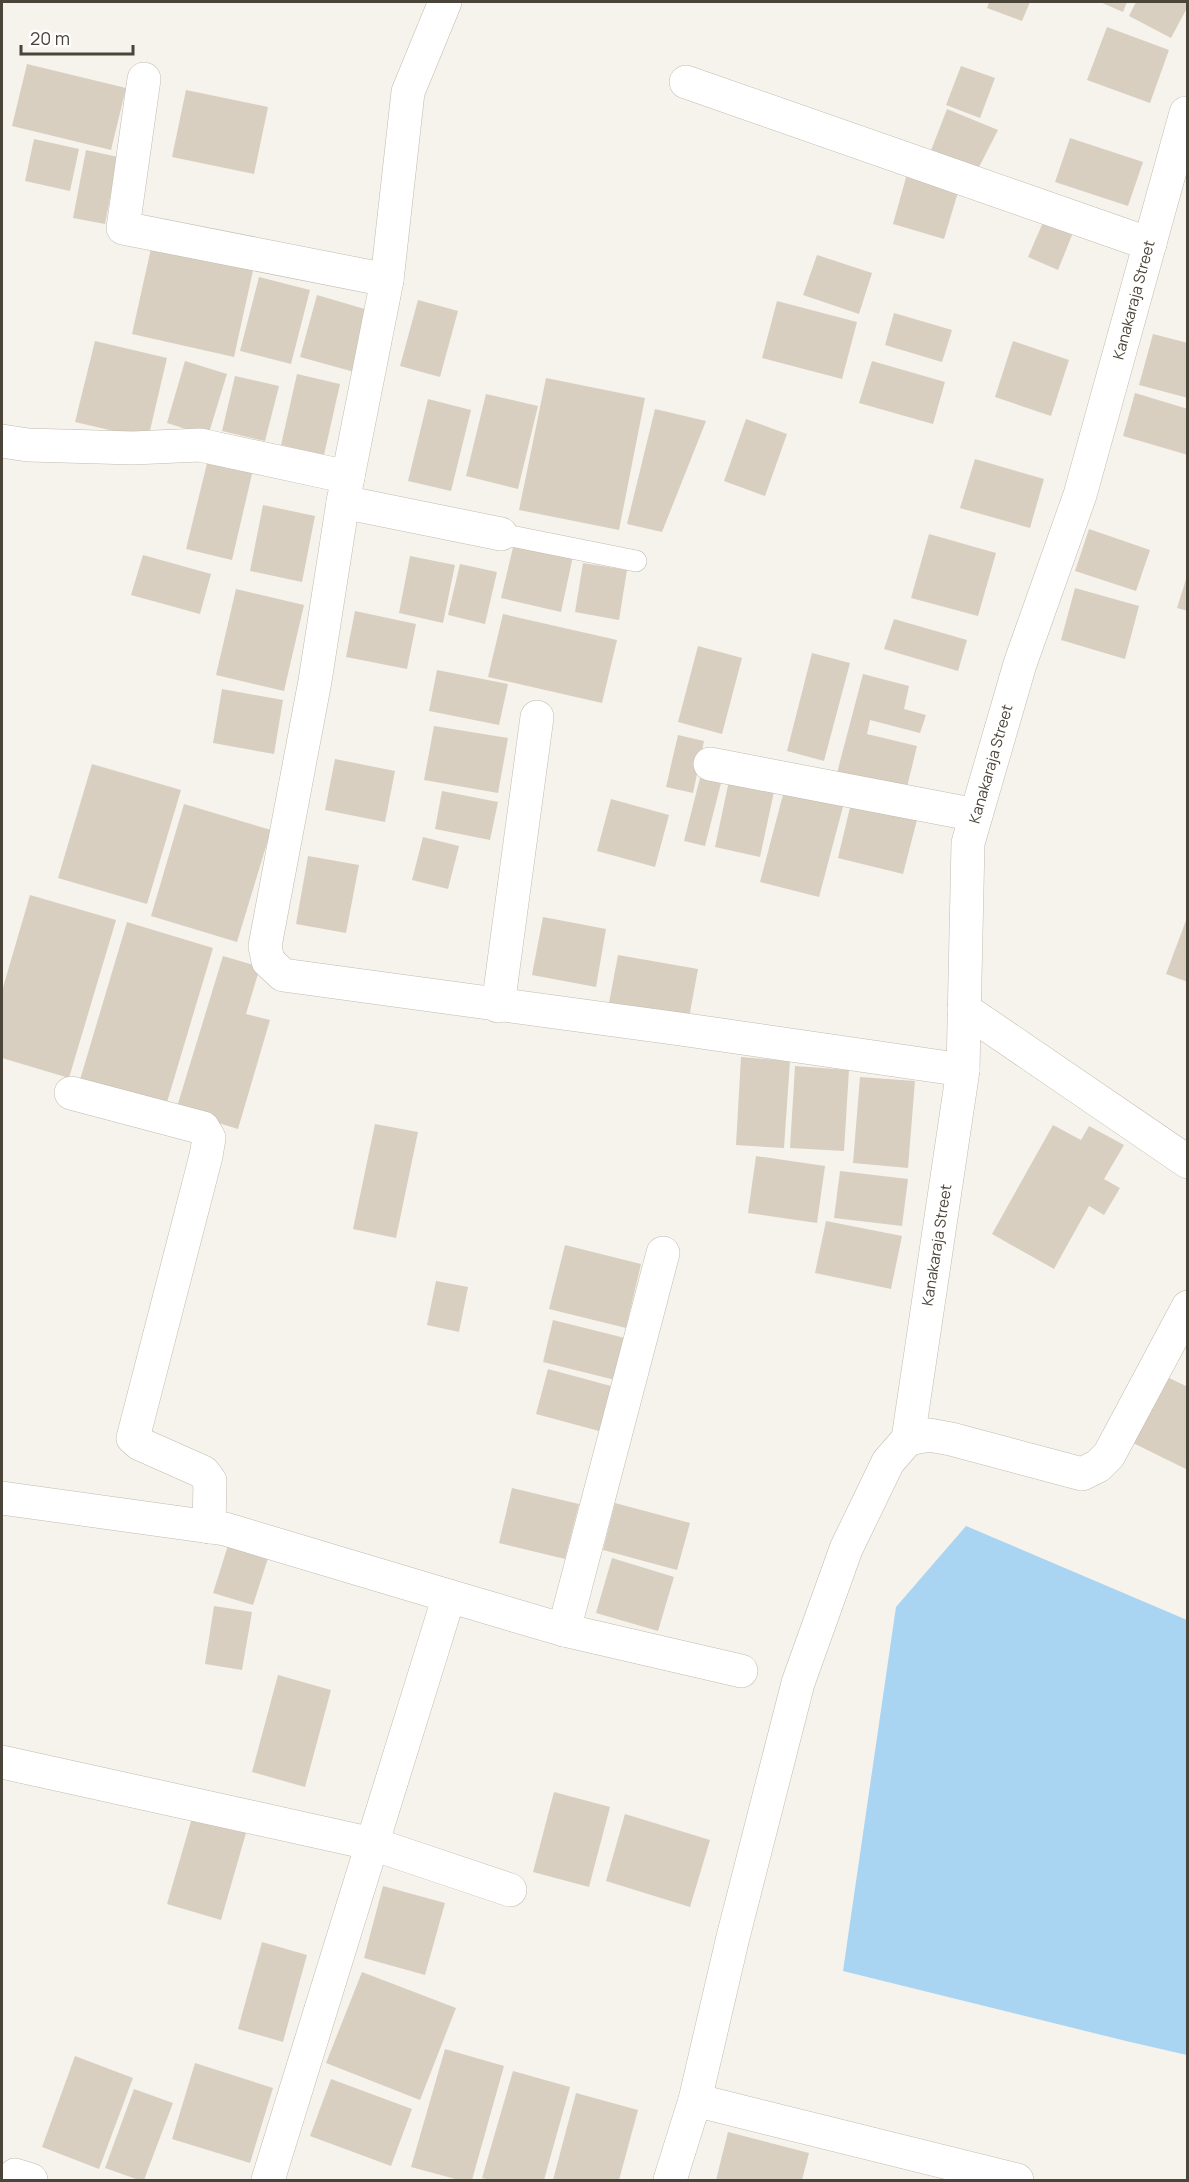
<svg xmlns="http://www.w3.org/2000/svg" width="1189" height="2182" font-family="Manrope,sans-serif">
<style>
.water{fill:#a9d4f2}
.building{fill:#d8cfc1}
.lines{fill:none;stroke-linecap:round;stroke-linejoin:round}
.service-casing{stroke:#c2bbae;stroke-width:22}
.minor-casing{stroke:#c2bbae;stroke-width:34}
.service{stroke:#fff;stroke-width:21}
.minor{stroke:#fff;stroke-width:33}
.labels{text-anchor:middle;stroke-width:4.5;stroke-linejoin:round;paint-order:stroke}
.street-label{font-size:15px;fill:#4b4439;stroke:#fff}
</style>
<rect width="100%" height="100%" fill="#f6f3ec"/>
<!-- water -->
<polygon class="water" points="966,1526 1187,1620 1187,2055 1126,2041 843,1971 896,1607"/>
<!-- building -->
<g class="building">
<polygon points="989,2 1030,2 1022,21 987,8"/>
<polygon points="1100,2 1127,2 1123,12"/>
<polygon points="1136,2 1188,2 1188,6 1171,38 1129,16"/>
<polygon points="1107,27 1169,50 1150,103 1087,80"/>
<polygon points="27,64 126,88 111,150 12,126"/>
<polygon points="961,66 995,78 980,118 946,105"/>
<polygon points="186,90 268,107 254,174 172,157"/>
<polygon points="947,109 998,130 978,169 930,153"/>
<polygon points="1070,138 1143,162 1128,206 1055,182"/>
<polygon points="34,139 79,149 70,191 25,181"/>
<polygon points="86,150 118,157 105,224 73,218"/>
<polygon points="907,174 959,189 944,239 893,224"/>
<polygon points="1047,213 1076,225 1058,270 1028,257"/>
<polygon points="152,244 254,266 234,357 132,334"/>
<polygon points="817,255 872,273 859,314 803,295"/>
<polygon points="259,277 310,290 291,364 240,351"/>
<polygon points="317,295 375,312 358,373 300,357"/>
<polygon points="418,300 458,311 440,377 400,366"/>
<polygon points="777,301 857,322 842,379 762,358"/>
<polygon points="894,313 952,330 942,362 885,345"/>
<polygon points="1153,334 1188,343 1188,398 1139,385"/>
<polygon points="95,341 167,358 148,439 75,422"/>
<polygon points="1013,341 1069,360 1051,416 995,397"/>
<polygon points="185,361 227,374 208,436 167,423"/>
<polygon points="872,361 945,382 933,424 859,403"/>
<polygon points="297,374 340,384 324,455 281,445"/>
<polygon points="235,376 279,386 265,441 222,431"/>
<polygon points="546,378 645,398 619,530 519,510"/>
<polygon points="1135,393 1188,409 1188,455 1123,436"/>
<polygon points="486,394 538,406 518,489 466,476"/>
<polygon points="428,399 471,410 451,491 408,481"/>
<polygon points="655,409 706,421 662,532 627,524"/>
<polygon points="746,419 787,434 765,496 724,481"/>
<polygon points="210,451 255,461 232,560 186,549"/>
<polygon points="975,459 1044,479 1030,528 960,508"/>
<polygon points="263,505 315,516 302,582 250,571"/>
<polygon points="1089,529 1150,550 1136,591 1075,571"/>
<polygon points="929,534 996,553 978,616 911,598"/>
<polygon points="514,543 573,556 561,612 501,598"/>
<polygon points="143,555 211,574 200,614 131,595"/>
<polygon points="410,556 455,565 443,623 399,613"/>
<polygon points="583,563 627,570 619,620 575,612"/>
<polygon points="460,564 497,572 485,624 448,615"/>
<polygon points="1188,573 1188,611 1177,608"/>
<polygon points="1075,588 1139,606 1125,659 1061,640"/>
<polygon points="236,589 304,605 284,691 216,675"/>
<polygon points="355,611 416,624 407,669 346,657"/>
<polygon points="503,614 617,640 602,703 488,677"/>
<polygon points="894,619 967,640 958,671 884,649"/>
<polygon points="698,646 742,658 722,734 678,722"/>
<polygon points="812,653 850,663 824,761 787,751"/>
<polygon points="437,670 508,684 499,725 429,711"/>
<polygon points="863,674 909,686 904,709 926,715 920,733 870,720 867,734 917,746 906,791 837,773"/>
<polygon points="222,689 283,700 274,754 213,743"/>
<polygon points="434,726 508,738 498,793 424,780"/>
<polygon points="678,735 704,741 693,793 666,787"/>
<polygon points="335,759 395,771 385,822 325,810"/>
<polygon points="92,764 181,790 147,904 58,878"/>
<polygon points="730,776 775,787 760,857 715,847"/>
<polygon points="700,778 721,783 705,846 684,841"/>
<polygon points="785,787 844,803 819,897 760,882"/>
<polygon points="442,791 498,802 490,840 435,829"/>
<polygon points="611,799 669,815 655,867 597,851"/>
<polygon points="852,799 918,816 903,874 838,858"/>
<polygon points="184,804 271,830 237,942 151,916"/>
<polygon points="423,837 459,846 448,889 412,880"/>
<polygon points="308,856 359,865 346,933 296,924"/>
<polygon points="30,895 116,920 69,1078 2,1058 2,991"/>
<polygon points="1188,915 1188,982 1166,974"/>
<polygon points="543,917 606,929 596,987 532,975"/>
<polygon points="127,922 213,948 165,1109 79,1083"/>
<polygon points="618,955 698,969 689,1018 609,1003"/>
<polygon points="223,956 260,967 246,1014 270,1020 238,1129 176,1110"/>
<polygon points="741,1057 790,1061 784,1148 736,1145"/>
<polygon points="795,1066 849,1070 844,1151 790,1148"/>
<polygon points="860,1077 915,1081 908,1168 853,1163"/>
<polygon points="375,1124 418,1132 396,1238 353,1229"/>
<polygon points="1053,1125 1081,1140 1089,1126 1124,1145 1104,1179 1120,1188 1104,1215 1089,1206 1054,1269 992,1234"/>
<polygon points="756,1156 825,1166 817,1223 748,1213"/>
<polygon points="840,1171 908,1179 902,1226 834,1218"/>
<polygon points="826,1221 902,1236 891,1289 815,1273"/>
<polygon points="565,1245 641,1264 626,1328 549,1309"/>
<polygon points="436,1281 468,1287 459,1332 427,1325"/>
<polygon points="553,1320 629,1339 619,1381 543,1362"/>
<polygon points="548,1369 611,1386 599,1431 536,1414"/>
<polygon points="1165,1376 1188,1387 1188,1470 1133,1443"/>
<polygon points="512,1488 579,1504 565,1559 499,1543"/>
<polygon points="615,1503 690,1523 677,1570 603,1550"/>
<polygon points="230,1539 270,1552 253,1605 213,1593"/>
<polygon points="612,1558 674,1577 658,1631 596,1613"/>
<polygon points="214,1606 252,1612 242,1670 205,1664"/>
<polygon points="278,1675 331,1690 305,1787 252,1772"/>
<polygon points="554,1792 610,1807 589,1887 533,1872"/>
<polygon points="194,1811 248,1826 221,1920 167,1904"/>
<polygon points="625,1814 710,1840 690,1907 606,1881"/>
<polygon points="383,1886 445,1903 425,1975 364,1958"/>
<polygon points="262,1942 307,1955 283,2042 238,2029"/>
<polygon points="362,1972 456,2008 420,2100 326,2063"/>
<polygon points="445,2049 504,2066 472,2180 459,2180 411,2167"/>
<polygon points="75,2056 133,2078 99,2169 42,2147"/>
<polygon points="195,2063 273,2088 250,2163 172,2139"/>
<polygon points="513,2071 570,2087 544,2180 491,2180 482,2178"/>
<polygon points="331,2079 412,2109 391,2166 310,2136"/>
<polygon points="134,2089 173,2103 144,2180 139,2180 105,2168"/>
<polygon points="576,2093 638,2110 619,2180 553,2180"/>
<polygon points="728,2132 809,2153 802,2180 716,2180"/>
</g>
<g class="lines">
<defs>
<polyline id="service" points="501,534 636,561"/>
<g id="minor">
<polyline points="144,79 123,228 387,280 343,502 315,681 265,946 268,961 283,975 680,1029 963,1070"/>
<polyline points="686,82 1150,244"/>
<polyline points="387,280 408,92 445,2"/>
<polyline points="2,441 28,445 133,448 200,445 348,477"/>
<polyline points="343,502 501,534"/>
<polyline points="710,764 976,815"/>
<polyline points="498,1006 537,717"/>
<polyline points="964,1009 1188,1162"/>
<polyline points="71,1093 203,1128 209,1138 206,1156 133,1438 140,1444 203,1472 210,1481 209,1527"/>
<polyline points="908,1439 963,1070 968,843 1020,664 1080,495 1186,113 1188,114"/>
<polyline points="908,1439 929,1435 951,1439 1082,1474 1098,1466 1109,1455 1188,1307"/>
<polyline points="2,1498 225,1529 449,1596"/>
<polyline points="564,1630 663,1253"/>
<polyline points="2,1762 373,1844 510,1890"/>
<polyline points="695,2100 1017,2180"/>
<polyline points="15,2175 31,2180"/>
<polyline points="268,2180 449,1596 564,1630 741,1671"/>
<polyline points="670,2180 695,2100 733,1937 798,1683 846,1549 888,1462 908,1439"/>
</g>
</defs>
<!-- service casing -->
<use href="#service" class="service-casing"/>
<!-- minor casing -->
<use href="#minor" class="minor-casing"/>
<!-- service -->
<use href="#service" class="service"/>
<!-- minor -->
<use href="#minor" class="minor"/>
</g>
<g class="labels">
<!-- street labels -->
<g class="street-label">
<text transform="translate(1134 300) rotate(-75)" y="5">Kanakaraja Street</text>
<text transform="translate(991 764) rotate(-74)" y="5">Kanakaraja Street</text>
<text transform="translate(937 1245) rotate(-81)" y="5">Kanakaraja Street</text>
</g>
</g>
<!-- border -->
<rect width="1189" height="2182" fill="none" stroke="#4b4439" stroke-width="6"/>
<!-- scale -->
<path d="M21 45v9h112v-9" fill="none" stroke="#4b4439" stroke-width="3"/>
<text x="30" y="45" font-size="18" fill="#4b4439" stroke="#ffffff" stroke-width="4.5" paint-order="stroke">20 m</text>
</svg>
